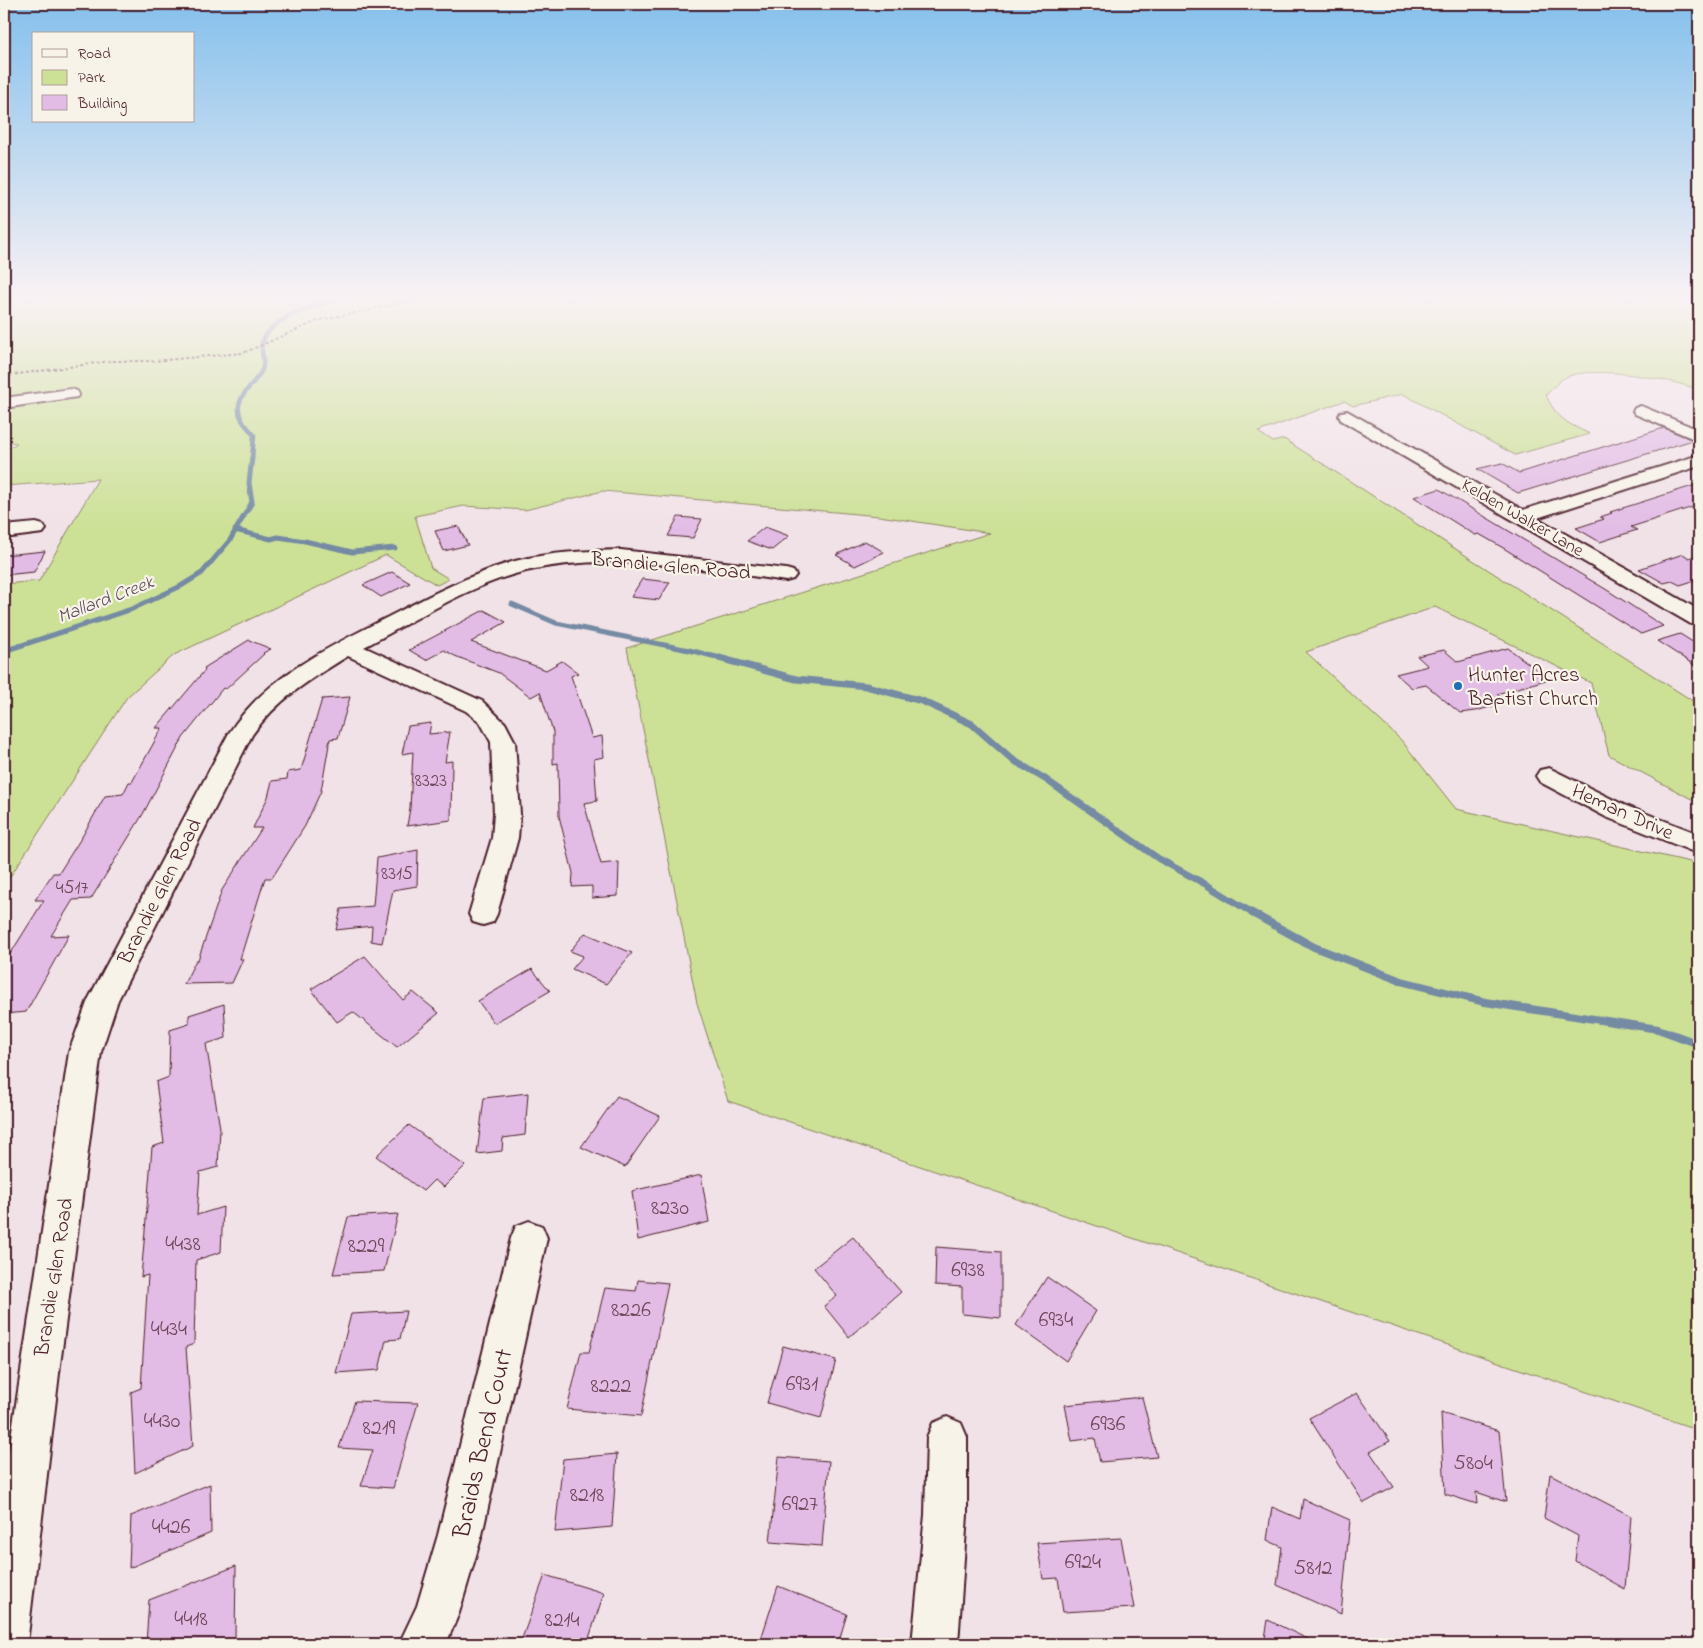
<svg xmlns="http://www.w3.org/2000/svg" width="1703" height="1648" font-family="'Indie Flower',sans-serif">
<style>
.green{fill:#cce196;stroke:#8b8060}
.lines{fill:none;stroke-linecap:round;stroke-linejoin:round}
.stream-far3{stroke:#758aa3;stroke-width:4.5}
.stream-far2{stroke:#758aa3;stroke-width:5}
.stream-far1{stroke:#758aa3;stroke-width:7}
.stream{stroke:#758aa3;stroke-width:8}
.building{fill:#e2bce5;stroke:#4a1f2b}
.street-casing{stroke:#4a1f2b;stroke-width:4}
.path{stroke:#4a1f2b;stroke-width:2;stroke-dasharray:3 2.5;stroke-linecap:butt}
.street{fill:#f7f3e8;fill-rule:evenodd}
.poi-dot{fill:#1f6fb2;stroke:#f7f3e8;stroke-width:2}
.labels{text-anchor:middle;stroke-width:4.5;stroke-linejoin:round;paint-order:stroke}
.far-street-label{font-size:18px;fill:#4a1f2b;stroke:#f7f3e8}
.far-water-label{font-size:19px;font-style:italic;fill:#5c4c5d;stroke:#f7f3e8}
.number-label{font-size:19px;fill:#70465a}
.street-label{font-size:21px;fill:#4a1f2b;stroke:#f7f3e8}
.poi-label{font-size:21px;fill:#4a1f2b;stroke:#f7f3e8;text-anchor:start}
.near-number-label{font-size:22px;fill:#70465a}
.near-street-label{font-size:25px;fill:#4a1f2b;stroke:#f7f3e8}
</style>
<rect width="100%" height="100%" fill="#f1e2e7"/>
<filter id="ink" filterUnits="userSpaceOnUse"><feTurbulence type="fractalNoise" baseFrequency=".02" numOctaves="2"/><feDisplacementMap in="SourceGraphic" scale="10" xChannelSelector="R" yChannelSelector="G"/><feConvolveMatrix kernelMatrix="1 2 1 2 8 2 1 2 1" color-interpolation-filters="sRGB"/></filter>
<g filter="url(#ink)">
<!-- green -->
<path class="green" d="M4,300h1695v90c-27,-11 -105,-25 -133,-13 -7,3 -14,12 -20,18 10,23 22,29 44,39l-75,21 -112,-61 -50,12 -9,-5 -86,31 15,10 11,-3 415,266v98l-90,-48 -18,-72 -156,-76 -129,45 95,88 55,69 243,55v566l-971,-329 -31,-98 -70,-355 363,-115 -111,-17 -276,-25 -78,19 -61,-4 -49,10 16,52 18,11 -12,6 -51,-30 -212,100 -47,42 -123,189v-302l35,-3 59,-102 -94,7v-35l13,-8 -13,-2z"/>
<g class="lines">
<!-- stream-far3 -->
<path class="stream-far3" d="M252,459l2,-24c-4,-5 -9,-10 -12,-15 -12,-21 12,-34 20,-50 4,-8 -2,-19 0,-27 8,-26 49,-35 71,-43"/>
<!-- stream-far2 -->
<g class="stream-far2">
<polyline points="235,530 271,539 278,537 305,541 352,552 395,548"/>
<polyline points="512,604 556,623 689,650 724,659"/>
<polyline points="4,651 132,609 181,586 202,573 230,540 252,502 249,483 252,457"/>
</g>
<!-- stream-far1 -->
<polyline class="stream-far1" points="719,658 796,679 866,686 922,701 972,724 1013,760 1045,779 1159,859 1207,885 1254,914"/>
<!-- stream -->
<polyline class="stream" points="1252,913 1314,947 1401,981 1485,1002 1658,1029 1699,1044"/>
</g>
<!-- building -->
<g class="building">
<polygon points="1664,428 1693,440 1518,493 1477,469 1502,463 1519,473"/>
<polygon points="1699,484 1699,505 1631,527 1637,530 1600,542 1576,528 1604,519 1600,517 1612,513 1610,512"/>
<polygon points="1439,489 1607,590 1663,626 1641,634 1505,549 1479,534 1475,535 1414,497"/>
<polygon points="678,517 702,519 693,538 668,536"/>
<polygon points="458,526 468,545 444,551 435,531"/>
<polygon points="765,527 789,536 772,550 747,541"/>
<polygon points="865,541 884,552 855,566 836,555"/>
<polygon points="45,551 34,572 4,575 4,555"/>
<polygon points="1683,554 1689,558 1699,554 1699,579 1680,585 1672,581 1664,583 1639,569"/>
<polygon points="392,572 410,583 381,597 363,585"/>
<polygon points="642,579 670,582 659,600 631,597"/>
<polygon points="484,610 506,622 471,642 546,670 562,661 578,673 571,676 592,738 602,736 604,757 594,759 597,801 584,803 601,864 619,862 618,896 592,898 592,886 572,887 573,873 559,816 558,763 553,764 553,732 540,692 531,697 499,673 455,656 444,650 426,660 409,650"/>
<polygon points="1680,634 1699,646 1699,668 1657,641"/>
<polygon points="249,640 271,649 263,653 264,654 226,689 223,688 183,738 143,814 91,899 73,900 51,936 69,935 26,1012 4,1014 4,964 44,900 35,900 53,873 59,873 83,835 105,796 123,794 129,782 132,782 162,728 156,728 205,670 204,668"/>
<polygon points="1508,648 1549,679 1497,694 1507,702 1476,711 1460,713 1426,685 1412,688 1396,674 1428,666 1417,656 1444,650 1458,662"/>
<polygon points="350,697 338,738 330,739 321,791 305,826 272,878 265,878 240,959 243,959 232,983 184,984 196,960 198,960 222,890 262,828 253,828 268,797 272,781 287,779 288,772 301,770 322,699"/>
<polygon points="431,723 429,734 450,732 445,762 452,761 451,820 407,826 410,808 413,752 402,754 408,726"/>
<polygon points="418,850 417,886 393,890 382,943 371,941 372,926 336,930 341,909 373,906 377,858"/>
<polygon points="585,933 632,953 606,984 572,969 583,956 570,951"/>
<polygon points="365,956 403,1000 413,992 439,1013 397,1047 353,1012 337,1022 311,989"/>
<polygon points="532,969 550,991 494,1023 478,1001"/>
<polygon points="224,1004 226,1038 206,1044 220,1128 218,1167 200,1172 197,1215 223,1207 221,1252 196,1260 194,1344 186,1347 193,1446 135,1473 131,1392 141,1388 148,1275 141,1277 145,1231 152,1147 164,1143 156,1082 169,1077 170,1030 189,1024 189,1015"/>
<polygon points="528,1093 525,1135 503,1138 502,1151 477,1154 484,1098"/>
<polygon points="617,1096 660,1116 625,1167 581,1147"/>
<polygon points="409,1125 465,1166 444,1187 434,1180 423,1191 376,1156"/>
<polygon points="701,1175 709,1222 638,1240 632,1191"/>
<polygon points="398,1214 384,1271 333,1274 348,1217"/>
<polygon points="853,1237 901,1292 849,1337 824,1306 837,1296 814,1268"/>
<polygon points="936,1247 1001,1252 1001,1318 962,1314 962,1287 935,1285"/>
<polygon points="1047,1277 1096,1311 1066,1361 1016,1325"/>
<polygon points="638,1280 668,1283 641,1416 567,1409 581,1352 589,1352 605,1288 636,1291"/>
<polygon points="406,1311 400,1339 386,1340 379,1370 336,1373 351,1314"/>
<polygon points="783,1346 836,1360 821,1418 767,1403"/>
<polygon points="1357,1393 1390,1441 1370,1452 1394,1487 1364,1503 1309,1418"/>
<polygon points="1142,1397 1157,1457 1100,1462 1095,1438 1072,1441 1065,1405"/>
<polygon points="355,1401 418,1403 393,1488 361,1486 373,1450 339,1448"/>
<polygon points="1441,1413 1499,1431 1506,1502 1476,1492 1477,1504 1445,1494"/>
<polygon points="617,1454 612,1527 555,1532 563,1459"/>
<polygon points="779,1457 829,1461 822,1546 770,1542"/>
<polygon points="1550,1474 1631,1516 1625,1589 1575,1561 1578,1536 1544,1518"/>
<polygon points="210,1484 211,1533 129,1568 131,1516"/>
<polygon points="1303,1499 1350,1520 1341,1614 1277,1585 1282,1547 1267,1540 1272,1507 1300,1519"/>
<polygon points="1121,1538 1134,1608 1063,1612 1058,1578 1043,1579 1037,1543"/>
<polygon points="236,1566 235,1639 223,1644 146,1644 149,1600"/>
<polygon points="545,1575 604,1593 587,1644 520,1644"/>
<polygon points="778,1586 847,1614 838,1644 772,1644 761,1639"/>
<polygon points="1268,1620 1318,1644 1264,1644"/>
</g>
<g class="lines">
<defs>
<g id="street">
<polygon points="71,389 77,391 79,394 77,397 4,408 4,398"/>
<polygon points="1641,406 1699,430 1699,441 1635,414 1633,411 1635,408"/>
<polygon points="1347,411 1523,510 1699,455 1699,466 1537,518 1699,610 1699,625 1691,624 1341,420 1339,416 1341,412"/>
<polygon points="36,523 43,525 46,529 43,533 4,538 4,526"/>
<path d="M621,550l165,19 7,2 3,4 -3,4 -7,2c-85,-12 -176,-30 -260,-10 -58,14 -110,49 -162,76l118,54 23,22 10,19 5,72 -2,24 -21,76 -4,8 -10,3 -10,-3 -4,-8 23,-76 2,-24 -3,-72 -11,-20 -14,-11 -118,-55c-36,22 -71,43 -96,79l-134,265 -17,52 -41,313 -33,279h-23v-160l65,-432 19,-52 141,-267c37,-57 102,-87 161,-117 41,-21 81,-42 125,-55 35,-9 71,-10 106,-11z"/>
<polygon points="1549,768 1624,805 1699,834 1699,854 1606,817 1540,782 1536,776 1540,770"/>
<polygon points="529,1221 542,1226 547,1238 482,1535 459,1613 446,1644 399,1644 417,1606 438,1535 511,1238 516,1226"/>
<polygon points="947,1417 961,1423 967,1437 967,1515 958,1644 912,1644 925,1515 927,1437 933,1423"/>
</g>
</defs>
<!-- street casing -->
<use href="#street" class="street-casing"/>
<!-- path -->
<polyline class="path" points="4,376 111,361 153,361 243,353 320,320 417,300"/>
<!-- street -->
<use href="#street" class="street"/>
</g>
</g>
<!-- sky -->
<linearGradient id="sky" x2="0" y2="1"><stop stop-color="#85c0ec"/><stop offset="0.56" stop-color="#f9f2f4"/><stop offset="1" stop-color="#f9f2f4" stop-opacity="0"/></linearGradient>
<rect width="1703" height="531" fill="url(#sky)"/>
<!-- markers -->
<circle class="poi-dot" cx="1458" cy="686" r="5"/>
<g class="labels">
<!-- far-street labels -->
<g class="far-street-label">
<text transform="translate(1523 517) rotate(30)" y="6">Kelden Walker Lane</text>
</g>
<!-- far-water labels -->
<g class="far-water-label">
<text transform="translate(105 598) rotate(-21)" y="7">Mallard Creek</text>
</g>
<!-- number labels -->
<g class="number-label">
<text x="431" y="786">8323</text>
<text x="397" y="879">8315</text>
<text x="72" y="893">4517</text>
</g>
<!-- street labels -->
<g class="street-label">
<text transform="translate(671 565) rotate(5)" y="7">Brandie Glen Road</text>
<text transform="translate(1623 811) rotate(24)" y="7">Heman Drive</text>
<text transform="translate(159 891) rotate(-63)" y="7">Brandie Glen Road</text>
<text transform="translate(53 1277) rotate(-81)" y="7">Brandie Glen Road</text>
</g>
<!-- poi labels -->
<g class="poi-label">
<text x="1468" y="681">Hunter Acres<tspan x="1468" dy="24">Baptist Church</tspan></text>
</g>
<!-- near-number labels -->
<g class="near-number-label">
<text x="670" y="1214">8230</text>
<text x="183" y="1250">4438</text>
<text x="366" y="1252">8229</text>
<text x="968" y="1276">6938</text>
<text x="631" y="1316">8226</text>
<text x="1056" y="1326">6934</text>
<text x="169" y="1335">4434</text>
<text x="802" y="1390">6931</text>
<text x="611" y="1392">8222</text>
<text x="162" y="1427">4430</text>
<text x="1108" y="1430">6936</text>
<text x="379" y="1434">8219</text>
<text x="1473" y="1469">5804</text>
<text x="587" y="1501">8218</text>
<text x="800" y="1510">6927</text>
<text x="171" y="1533">4426</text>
<text x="1083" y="1568">6924</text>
<text x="1313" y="1574">5812</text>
<text x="191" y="1625">4418</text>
<text x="562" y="1626">8214</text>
</g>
<!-- near-street labels -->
<g class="near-street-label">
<text transform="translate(481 1443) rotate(-77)" y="9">Braids Bend Court</text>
</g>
</g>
<!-- margin -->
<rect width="1703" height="1648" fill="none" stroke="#f7f3e8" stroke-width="20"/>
<rect x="10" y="10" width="1683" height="1628" fill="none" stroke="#4a1f2b" stroke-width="2" filter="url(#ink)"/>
<!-- legend -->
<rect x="32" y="32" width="162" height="90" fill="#f7f3e8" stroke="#b29e9c"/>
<rect x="42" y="49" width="25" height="8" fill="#f7f3e8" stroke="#b29e9c"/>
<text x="78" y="58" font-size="15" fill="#4a1f2b">Road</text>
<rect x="42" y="70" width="25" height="15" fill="#cce196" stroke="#b29e9c"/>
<text x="78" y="82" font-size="15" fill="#4a1f2b">Park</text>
<rect x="42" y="95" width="25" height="15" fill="#e2bce5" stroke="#b29e9c"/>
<text x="78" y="108" font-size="15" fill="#4a1f2b">Building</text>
</svg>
